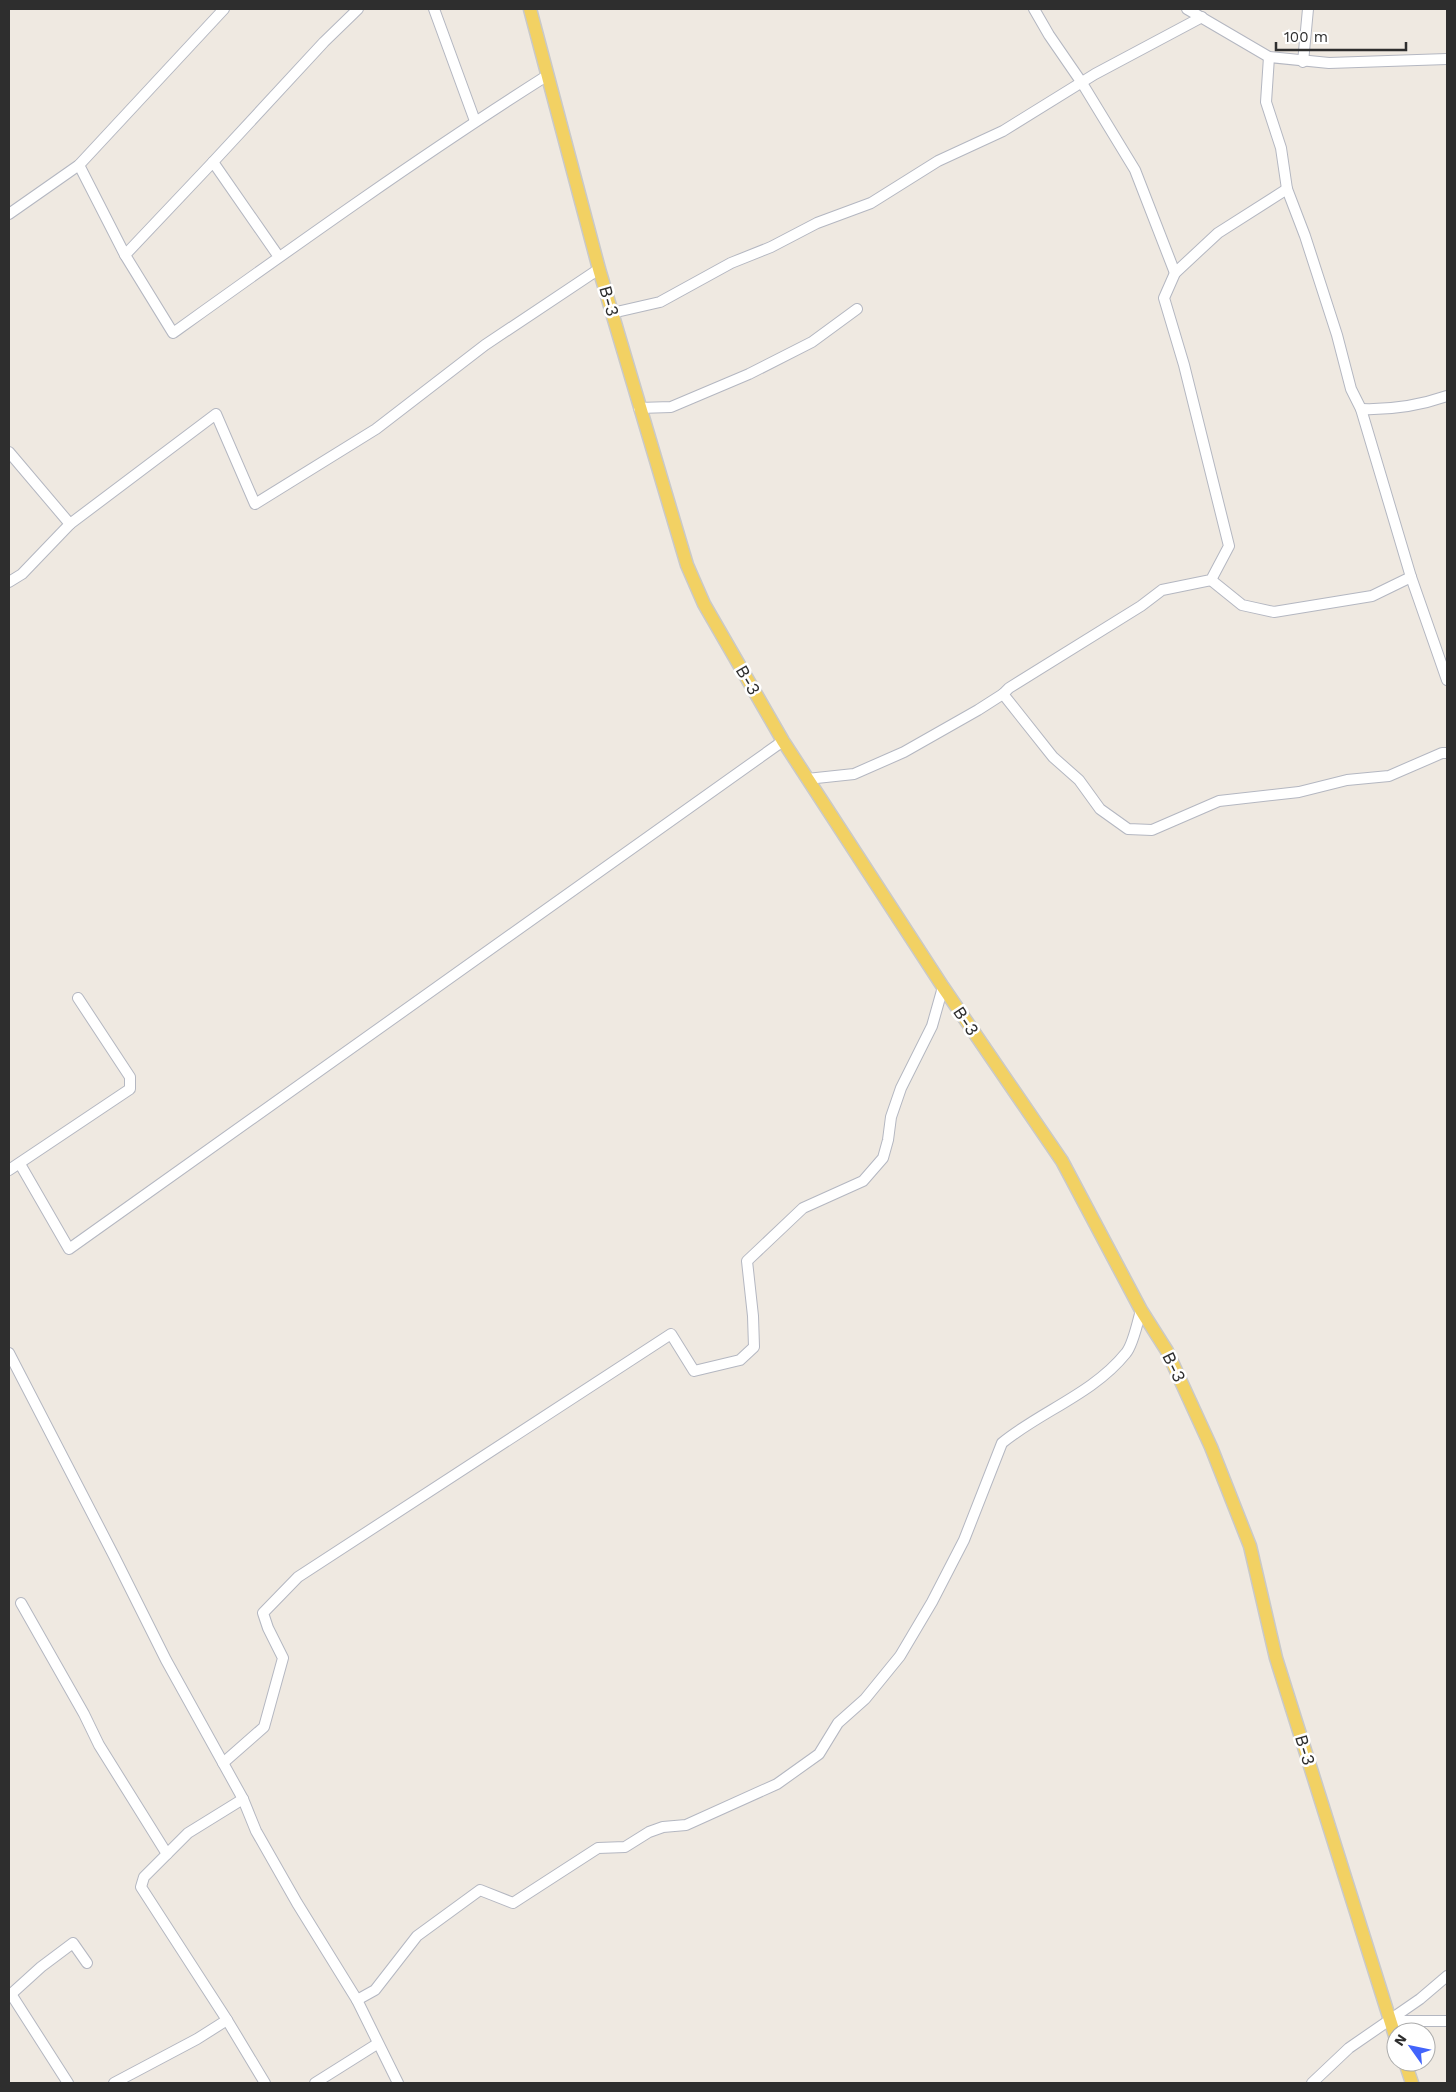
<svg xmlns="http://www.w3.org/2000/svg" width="1456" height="2092" font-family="'Work Sans',sans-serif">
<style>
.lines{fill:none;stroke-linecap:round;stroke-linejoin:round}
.minor-casing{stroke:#b4b7c1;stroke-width:12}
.major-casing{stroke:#c9c9c9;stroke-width:15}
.minor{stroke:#fff;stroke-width:10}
.major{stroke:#f2d163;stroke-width:12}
.labels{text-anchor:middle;stroke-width:5;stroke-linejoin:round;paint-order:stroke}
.street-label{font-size:18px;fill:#2e2e2e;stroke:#fff}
</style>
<rect width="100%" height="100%" fill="#efe9e1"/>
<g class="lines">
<defs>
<g id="minor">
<polyline points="434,9 475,121"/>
<polyline points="1034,9 1049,35 1082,83 1135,170 1175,273"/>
<polyline points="1187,9 1269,57 1329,63 1447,59"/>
<polyline points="1269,57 1266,102 1281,148 1287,189 1305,236 1337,335 1351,389 1361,409 1411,577 1447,680"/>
<polyline points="1303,62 1308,9"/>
<polyline points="213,162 324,42 358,9"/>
<polyline points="79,165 125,255"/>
<polyline points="9,214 79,165 224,9"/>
<path d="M279,257l-66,-95 -88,93 48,78c123,-88 247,-177 375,-258"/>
<polyline points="612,313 660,302 731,263 771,247 817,223 871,203 938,161 1003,131 1095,74 1202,17"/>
<polyline points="639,408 671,407 749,374 812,342 857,309"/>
<path d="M1361,409c30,1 57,-3 86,-13"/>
<polyline points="9,452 70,524 216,414 255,504 376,429 485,345 599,269"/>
<polyline points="1211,580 1242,605 1274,612 1372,596 1411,577"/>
<polyline points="9,582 22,574 70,524"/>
<polyline points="1003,694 1009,688 1141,606 1162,590 1211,580 1229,546 1184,365 1164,298 1175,273 1218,233 1287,189"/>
<polyline points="807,779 854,774 904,752 978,710 1003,694 1053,757 1079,780 1100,809 1128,829 1152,830 1219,801 1299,792 1347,780 1389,776 1442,753 1447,753"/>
<polyline points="20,1164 69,1249 783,741"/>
<polyline points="9,1170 130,1089 130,1077 78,998"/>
<polyline points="9,1353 114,1556 166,1660 243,1799 256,1831 297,1903 357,2000 398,2083"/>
<polyline points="21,1603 84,1714 99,1745 167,1854"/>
<polyline points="223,1763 264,1727 283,1658 268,1628 263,1613 298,1577 671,1334 694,1371 740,1360 754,1347 753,1316 747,1261 803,1208 863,1181 883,1158 888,1140 891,1117 901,1088 932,1026 943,987"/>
<polyline points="243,1799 188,1833 144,1877 141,1887 227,2020 265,2083"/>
<polyline points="11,1994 68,2083"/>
<polyline points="9,1996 41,1967 73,1943 87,1963"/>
<path d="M357,2000l18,-10 42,-54 63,-46 33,13 85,-55 27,-1 24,-15 14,-5 23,-2 91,-41 42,-30 19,-31 27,-24 35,-43 32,-54 32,-62 38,-97c39,-32 91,-49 124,-90 7,-8 12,-32 15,-43"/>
<polyline points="1389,2021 1447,2021"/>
<polyline points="114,2083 197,2039 227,2020"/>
<polyline points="315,2083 377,2044"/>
<polyline points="1312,2083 1349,2048 1420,1999 1447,1976"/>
</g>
<g id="major">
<polyline points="530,9 599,269 687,565 704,604 783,741 943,987 1062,1161 1141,1310 1167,1351 1211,1447 1250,1546 1276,1658 1396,2039"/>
<polyline points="1405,2062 1412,2083"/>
</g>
</defs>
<!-- minor casing -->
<use href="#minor" class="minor-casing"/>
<!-- major casing -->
<use href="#major" class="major-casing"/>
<!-- minor -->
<use href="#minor" class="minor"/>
<!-- major -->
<use href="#major" class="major"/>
</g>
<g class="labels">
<!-- street labels -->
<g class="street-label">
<text transform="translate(609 301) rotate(74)" y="6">B-3</text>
<text transform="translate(748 680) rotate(60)" y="6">B-3</text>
<text transform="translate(966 1021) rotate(56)" y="6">B-3</text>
<text transform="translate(1174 1367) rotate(64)" y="6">B-3</text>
<text transform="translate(1305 1750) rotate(73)" y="6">B-3</text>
</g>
</g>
<!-- border -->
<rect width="1456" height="2092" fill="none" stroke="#2e2e2e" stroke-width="20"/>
<!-- north arrow -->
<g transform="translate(1411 2047) rotate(303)"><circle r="24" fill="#ffffff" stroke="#ababab"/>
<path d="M0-4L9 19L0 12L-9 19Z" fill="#4264fb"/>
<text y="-8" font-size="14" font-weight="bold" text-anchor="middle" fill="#2e2e2e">N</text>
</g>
<!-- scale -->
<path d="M1276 42v8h130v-8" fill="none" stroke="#2e2e2e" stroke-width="2.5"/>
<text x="1284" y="42" font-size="15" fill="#2e2e2e" stroke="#ffffff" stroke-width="4" paint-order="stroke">100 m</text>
</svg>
